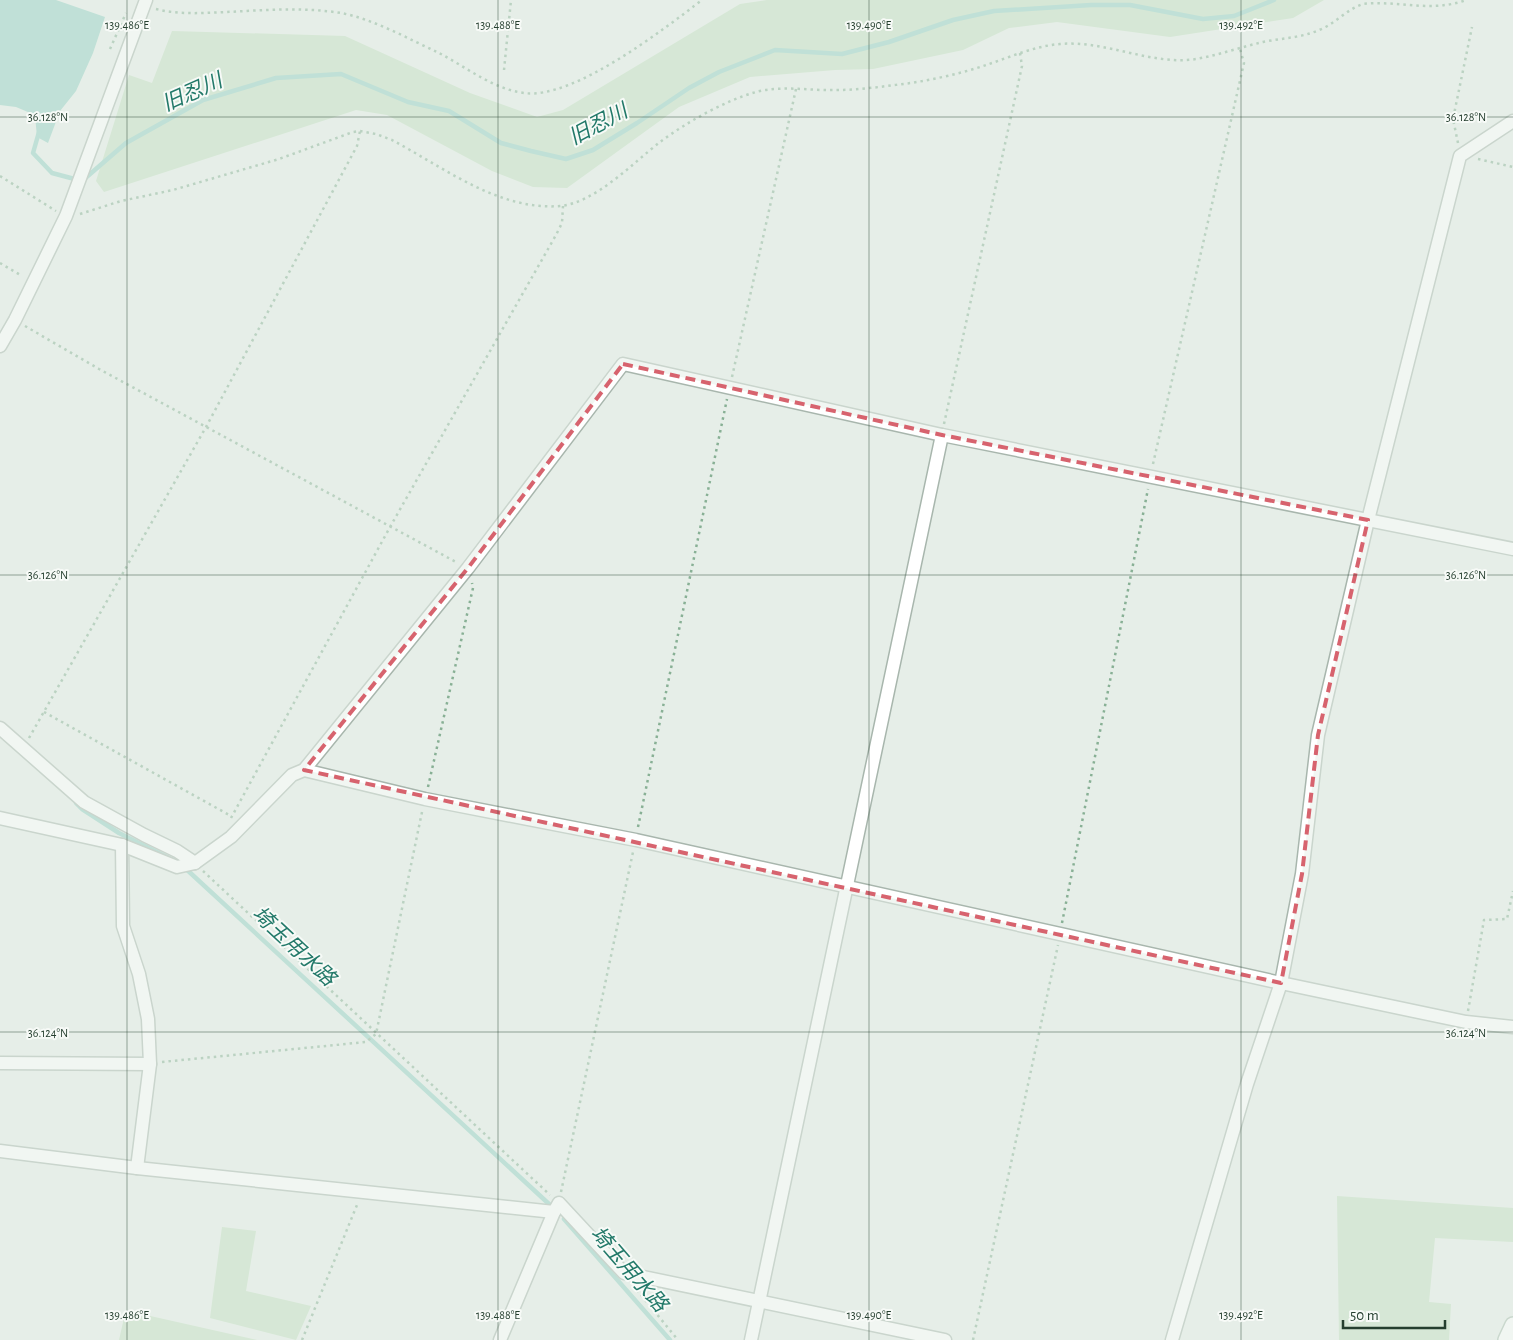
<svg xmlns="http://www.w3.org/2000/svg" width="1513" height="1340" font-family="'Alegreya Sans','Noto Sans JP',sans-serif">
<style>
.green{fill:#c3dec0}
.water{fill:#92cfc3}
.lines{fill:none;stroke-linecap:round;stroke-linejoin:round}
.stream{stroke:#92cfc3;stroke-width:4.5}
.street-casing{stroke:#a8b6ad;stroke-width:15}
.secondary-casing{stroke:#a8bcae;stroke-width:18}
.path{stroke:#88b095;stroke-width:2.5;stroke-dasharray:2.5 4;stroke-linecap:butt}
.street{stroke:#fff;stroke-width:12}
.secondary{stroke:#fff;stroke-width:15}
.marked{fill:none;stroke:#d7636e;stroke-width:4;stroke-dasharray:10 6;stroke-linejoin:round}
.ticks{fill:none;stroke:#253f2f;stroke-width:1;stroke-opacity:0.45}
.labels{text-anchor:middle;stroke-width:4;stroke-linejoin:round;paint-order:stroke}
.water-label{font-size:21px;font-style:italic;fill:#227969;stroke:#f7faf7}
.ticks-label{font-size:12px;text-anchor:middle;fill:#253f2f;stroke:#f7faf7;stroke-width:4;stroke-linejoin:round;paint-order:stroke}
</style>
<rect width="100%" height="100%" fill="#e6eee8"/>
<!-- green -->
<g class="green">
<polygon points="767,0 1324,0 1293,18 1170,37 1057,22 1009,28 963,50 873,69 835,70 750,77 679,107 567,188 533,187 492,171 387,115 356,110 104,192 96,181 129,75 152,83 172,31 345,36 470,93 537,117 563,110 740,4"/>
<polygon points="1337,1196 1513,1208 1513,1242 1435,1238 1429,1302 1451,1304 1449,1340 1339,1340"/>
<polygon points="222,1227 256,1231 246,1291 311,1306 296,1340 210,1318"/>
<polygon points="128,1311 257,1340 119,1340 124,1318"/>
</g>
<!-- water -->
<polygon class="water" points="0,0 56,0 105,17 93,53 76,91 60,111 48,143 37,137 35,115 16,107 0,105"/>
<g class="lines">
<!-- stream -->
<g class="stream">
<polyline points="39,132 33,153 52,173 82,181 126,143 203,100 276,78 341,74 408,102 449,111 501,143 531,151 566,159 593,150 637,123 689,88 719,72 775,50 842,54 889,42 953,20 994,11 1091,5 1130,5 1203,19 1234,16 1274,0"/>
<polyline points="76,803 82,809 119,833 177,862"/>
<polyline points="185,868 549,1204"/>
<polyline points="564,1219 670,1340"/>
</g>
<defs>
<g id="street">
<polyline points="0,346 15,320 66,216 146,0"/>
<polyline points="0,728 84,802 144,835 177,851 195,863 231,837 292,775 304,770 468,568 623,364 942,435"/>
<polyline points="304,770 425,799 636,840 1281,983 1466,1022 1513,1027"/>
<polyline points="0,818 122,845 177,867 195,863"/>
<polyline points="122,845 123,926 139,974 148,1019 150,1064 137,1168"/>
<polyline points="0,1063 150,1064"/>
<polyline points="0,1151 137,1168 554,1212 500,1340"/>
<polyline points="554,1212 559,1203 624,1273 945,1340"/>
<polyline points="751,1340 942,435 1513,549"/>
<polyline points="1172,1340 1247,1084 1281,983 1302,874 1318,735 1368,520 1460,156 1513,121"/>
</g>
<polyline id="secondary" points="1506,1340 1513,1325"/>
</defs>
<!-- street casing -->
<use href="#street" class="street-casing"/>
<!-- secondary casing -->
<use href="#secondary" class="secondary-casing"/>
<!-- path -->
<g class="path">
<path d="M156,9c23,6 47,4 71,3 37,-2 77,-5 114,1 32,6 68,26 98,40 27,14 54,36 85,40 49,7 140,-64 178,-93"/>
<polyline points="110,49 126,13"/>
<polyline points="504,70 511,0"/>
<polyline points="1458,143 1453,119 1472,27"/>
<polyline points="1478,159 1513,167"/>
<polyline points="0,176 56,211"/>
<path d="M80,214l41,-13 52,-11 106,-31 74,-27 7,-1 16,3 16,6c51,27 107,71 168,66 35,-3 73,-43 100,-64 27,-20 64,-41 96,-50 26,-7 54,-1 80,-2 25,0 50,-4 75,-7 24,-4 48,-9 72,-17 25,-8 51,-20 77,-22 46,-4 92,22 136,15 23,-4 45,-12 67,-17 19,-4 38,-4 56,-12 16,-6 28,-21 44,-26 34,-4 69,9 103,-4"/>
<polyline points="0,263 22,276"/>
<polyline points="25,326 99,369 456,562"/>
<polyline points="732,377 796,89"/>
<polyline points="944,424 1022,66 1020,53"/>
<polyline points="1153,464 1244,63 1240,49"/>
<polyline points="44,712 231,816"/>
<polyline points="29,738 206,427 357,146 360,131"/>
<polyline points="428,787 473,588 472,583"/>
<polyline points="231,818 390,527 556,235 562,223 563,206"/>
<polyline points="638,827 727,399"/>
<polyline points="203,871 550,1195"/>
<polyline points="1062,923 1148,489"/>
<polyline points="1468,1011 1484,920 1507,919 1513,891"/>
<polyline points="162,1062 366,1042 376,1034 422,812"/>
<polyline points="561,1192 633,852"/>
<polyline points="637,1290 678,1340"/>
<polyline points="302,1340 357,1205"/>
<polyline points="973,1340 1058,945"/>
</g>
<!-- street -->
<use href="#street" class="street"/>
<!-- secondary -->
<use href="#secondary" class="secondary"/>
</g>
<!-- marked area -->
<path d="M0 0H1513V1340H0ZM623,364l319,71 426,85 -50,215 -16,139 -21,109 -977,-213 164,-202z" fill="#e6eee8" fill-opacity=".55" fill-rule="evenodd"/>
<path class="marked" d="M623,364l319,71 426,85 -50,215 -16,139 -21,109 -977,-213 164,-202z"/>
<!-- ticks -->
<path class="ticks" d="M127,0v1340M498,0v1340M869,0v1340M1241,0v1340M0,117h1513M0,575h1513M0,1032h1513"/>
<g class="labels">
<!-- water labels -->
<g class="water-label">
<text transform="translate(192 92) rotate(-24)" y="7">旧忍川</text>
<text transform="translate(598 124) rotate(-28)" y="7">旧忍川</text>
<text transform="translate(294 946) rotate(43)" y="7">埼玉用水路</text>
<text transform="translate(629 1269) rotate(49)" y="7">埼玉用水路</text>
</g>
</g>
<g class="ticks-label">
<text x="127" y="29">139.486°E</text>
<text x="498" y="29">139.488°E</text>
<text x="869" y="29">139.490°E</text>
<text x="1241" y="29">139.492°E</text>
<text x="48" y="121">36.128°N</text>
<text x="1466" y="121">36.128°N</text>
<text x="48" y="579">36.126°N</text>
<text x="1466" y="579">36.126°N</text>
<text x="48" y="1037">36.124°N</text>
<text x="1466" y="1037">36.124°N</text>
<text x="127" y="1319">139.486°E</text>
<text x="498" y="1319">139.488°E</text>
<text x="869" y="1319">139.490°E</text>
<text x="1241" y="1319">139.492°E</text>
</g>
<!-- scale -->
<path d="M1343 1320v8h102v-8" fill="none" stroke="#253f2f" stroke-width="2.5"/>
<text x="1350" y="1320" font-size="15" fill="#253f2f" stroke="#f7faf7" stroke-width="4" paint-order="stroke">50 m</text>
</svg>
